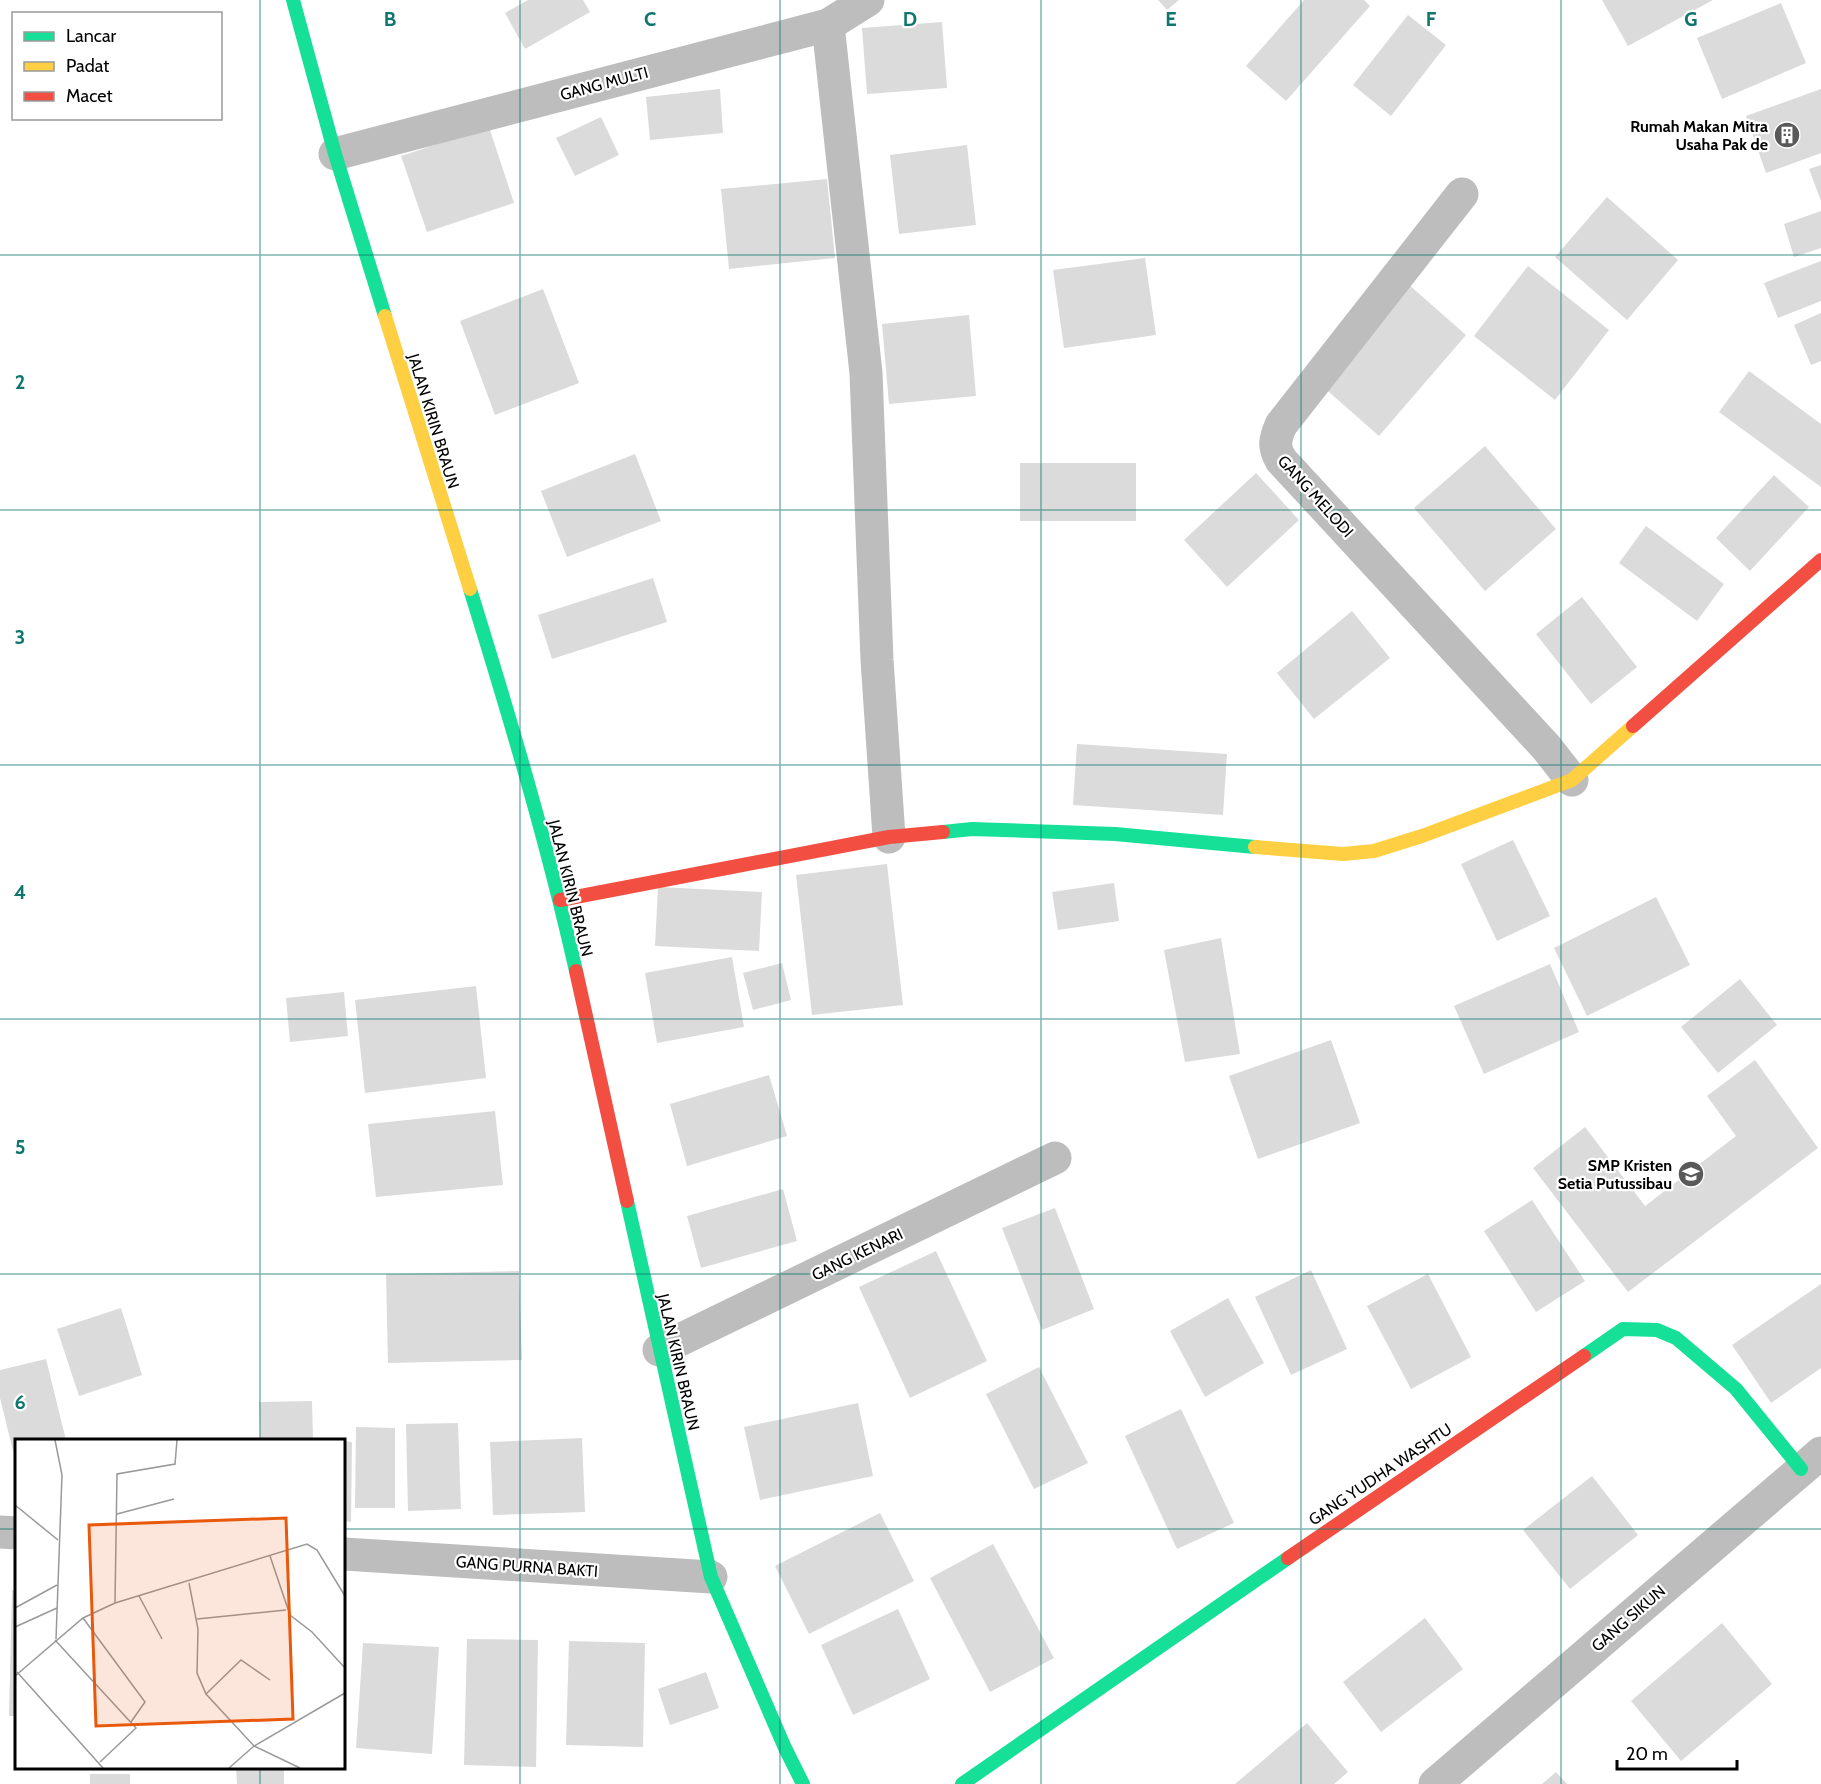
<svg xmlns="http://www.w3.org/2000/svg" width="1821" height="1784" font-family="Cabin,sans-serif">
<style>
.building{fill:#dbdbdb}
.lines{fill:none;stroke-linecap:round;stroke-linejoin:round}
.street{stroke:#bdbdbd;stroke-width:33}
.fast{stroke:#16e098;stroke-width:14}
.slow{stroke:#ffcf43;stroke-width:14}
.jam{stroke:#f24e42;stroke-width:14}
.grid{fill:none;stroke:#0f766e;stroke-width:1.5;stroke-opacity:0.55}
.labels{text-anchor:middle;stroke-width:4.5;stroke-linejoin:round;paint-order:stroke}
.street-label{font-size:16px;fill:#000;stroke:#fff}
.poi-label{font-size:16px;font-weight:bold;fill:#000;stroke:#fff;text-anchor:end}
.inset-road{fill:none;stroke:#999;stroke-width:1.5}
.view{fill:#e8590c;fill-opacity:0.15;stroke:#e8590c;stroke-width:3}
.inset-edge{fill:none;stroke:#000;stroke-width:3}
.grid-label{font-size:20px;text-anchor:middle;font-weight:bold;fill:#0f766e;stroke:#fff;stroke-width:4.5;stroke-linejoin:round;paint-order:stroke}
</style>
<rect width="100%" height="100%" fill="#fff"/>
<!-- building -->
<g class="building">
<polygon points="528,0 583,0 590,12 525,49 505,13"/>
<polygon points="1158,0 1179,0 1167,10"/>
<polygon points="1304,0 1364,0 1370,6 1286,101 1246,66"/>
<polygon points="1602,0 1713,0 1628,46"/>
<polygon points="1781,3 1806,63 1722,99 1697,38"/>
<polygon points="1408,15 1446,45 1391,116 1353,85"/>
<polygon points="942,22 947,88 867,94 862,28"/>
<polygon points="720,89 723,133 650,140 646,97"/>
<polygon points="1821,89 1821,153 1766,173 1746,116"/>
<polygon points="601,117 619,155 575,176 556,138"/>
<polygon points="489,127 514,203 427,232 401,156"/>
<polygon points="967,145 976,225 899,234 890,155"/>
<polygon points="1821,165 1821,201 1809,169"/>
<polygon points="827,179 835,258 729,269 721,189"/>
<polygon points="1607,197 1678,260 1627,320 1555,257"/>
<polygon points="1821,211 1821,248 1794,257 1784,224"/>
<polygon points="1145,258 1156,335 1064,348 1053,270"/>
<polygon points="1821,261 1821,301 1778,318 1764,283"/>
<polygon points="1528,266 1609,330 1555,400 1474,336"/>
<polygon points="1408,284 1466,335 1379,436 1321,385"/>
<polygon points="543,289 579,383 495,415 460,321"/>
<polygon points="1821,313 1821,361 1811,365 1794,325"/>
<polygon points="969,315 976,396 889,404 882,324"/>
<polygon points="1749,371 1821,424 1821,487 1719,412"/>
<polygon points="1485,446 1556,529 1485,591 1414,508"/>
<polygon points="635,454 661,521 567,557 541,491"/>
<rect x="1020" y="463" width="116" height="58"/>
<polygon points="1256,473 1299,520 1227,587 1184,540"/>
<polygon points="1774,475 1809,507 1750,571 1716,538"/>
<polygon points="1646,526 1724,584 1697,621 1619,563"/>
<polygon points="653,578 667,622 552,659 538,615"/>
<polygon points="1582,597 1637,667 1591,704 1536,634"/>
<polygon points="1352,611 1390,658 1314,719 1277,673"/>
<polygon points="1077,744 1227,754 1223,815 1073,805"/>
<polygon points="1513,840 1550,916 1497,941 1461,864"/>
<polygon points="887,864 903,1005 812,1015 796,875"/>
<polygon points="1114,883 1119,921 1058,930 1052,892"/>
<polygon points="658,887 762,892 759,951 655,946"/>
<polygon points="1656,897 1690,965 1587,1016 1554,948"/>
<polygon points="1221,938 1240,1054 1185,1062 1164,950"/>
<polygon points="732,957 744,1027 657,1043 645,973"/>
<polygon points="782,963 791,1000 753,1010 743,973"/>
<polygon points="1550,964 1579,1032 1484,1074 1454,1006"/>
<polygon points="1740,979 1777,1025 1718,1073 1681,1027"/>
<polygon points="476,986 486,1078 365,1093 355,1000"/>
<polygon points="344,992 348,1036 290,1042 286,998"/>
<polygon points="1331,1040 1360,1123 1258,1159 1229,1076"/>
<polygon points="1755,1060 1818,1148 1628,1292 1533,1168 1585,1127 1645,1206 1736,1136 1707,1096"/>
<polygon points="769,1075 787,1136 687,1166 670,1104"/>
<polygon points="495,1111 503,1185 376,1197 368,1124"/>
<polygon points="783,1189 797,1241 701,1268 687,1216"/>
<polygon points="1532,1200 1585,1281 1536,1312 1484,1231"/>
<polygon points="1055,1208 1094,1309 1042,1330 1002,1228"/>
<polygon points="936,1251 987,1361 910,1398 859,1287"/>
<polygon points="1311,1270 1347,1349 1291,1375 1255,1297"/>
<polygon points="519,1271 522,1360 388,1363 386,1274"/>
<polygon points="1428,1274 1471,1357 1411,1389 1367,1306"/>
<polygon points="1821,1284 1821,1368 1771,1403 1732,1345"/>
<polygon points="1228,1298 1264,1363 1205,1397 1170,1331"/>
<polygon points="121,1308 142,1375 79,1396 57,1329"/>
<polygon points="46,1359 66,1440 16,1440 16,1463 0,1398 0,1370"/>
<polygon points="1039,1367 1088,1463 1034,1489 986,1394"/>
<polygon points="312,1401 313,1440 260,1440 259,1402"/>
<polygon points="858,1403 873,1476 760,1500 744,1427"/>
<polygon points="1181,1409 1234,1523 1177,1549 1125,1436"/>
<polygon points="458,1423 461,1509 408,1511 406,1424"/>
<polygon points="356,1427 395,1428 395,1508 355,1508"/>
<polygon points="582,1438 585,1512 493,1515 490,1442"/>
<polygon points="344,1441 352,1442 351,1522 344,1521"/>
<polygon points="1592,1476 1638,1535 1570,1589 1523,1530"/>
<polygon points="880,1513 914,1581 809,1634 775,1566"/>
<polygon points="993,1544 1054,1658 990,1692 930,1578"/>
<polygon points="12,1590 16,1590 16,1716 9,1716"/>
<polygon points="898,1609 930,1679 853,1715 821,1645"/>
<polygon points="1425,1618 1463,1669 1381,1732 1343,1682"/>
<polygon points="1722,1623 1772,1684 1681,1761 1631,1701"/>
<polygon points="467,1639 538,1640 536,1767 464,1765"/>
<polygon points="569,1641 645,1643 643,1747 566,1745"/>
<polygon points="363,1643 439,1647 432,1754 356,1748"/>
<polygon points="706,1672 719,1708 670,1725 658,1689"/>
<polygon points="1307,1723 1348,1772 1334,1784 1235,1784"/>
<polygon points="236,1768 284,1768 284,1784 237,1784"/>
<polygon points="1556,1772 1567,1784 1542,1784"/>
<rect x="90" y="1774" width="40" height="10"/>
</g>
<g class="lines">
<!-- street -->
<g class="street">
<polyline points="828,25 866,373 877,660 889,837"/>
<polyline points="335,154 828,25 868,0"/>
<path d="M1462,194l-181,231c-6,14 -8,21 0,35l265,287 26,33"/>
<polyline points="659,1350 1055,1158"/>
<polyline points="0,1532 16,1533"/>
<polyline points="344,1554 711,1577"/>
<polyline points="1435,1784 1821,1453"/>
</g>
<!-- fast -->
<g class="fast">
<polyline points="293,0 335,154 385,316"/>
<path d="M470,589c39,126 77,253 106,382"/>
<polyline points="943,832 972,829 1115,834 1255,847"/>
<polyline points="627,1201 711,1577 785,1748 803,1784"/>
<polyline points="1584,1356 1623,1329 1657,1330 1676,1338 1736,1389 1801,1469"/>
<polyline points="962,1784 1288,1558"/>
</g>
<!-- slow -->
<g class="slow">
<polyline points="385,316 470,589"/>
<polyline points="1255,847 1343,854 1374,851 1422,836 1572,780 1633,726"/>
</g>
<!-- jam -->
<g class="jam">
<polyline points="1633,726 1821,560"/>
<polyline points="560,900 889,837 943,832"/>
<polyline points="576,971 627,1201"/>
<polyline points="1288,1558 1584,1356"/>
</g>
</g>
<!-- grid -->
<path class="grid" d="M260,0v1440M520,0v1784M780,0v1784M1041,0v1784M1301,0v1784M1561,0v1784M0,255h1821M0,510h1821M0,765h1821M0,1019h1821M0,1274h1821M0,1529h16M344,1529h1477M260,1768v16"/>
<!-- icons -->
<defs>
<symbol id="building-disc" viewBox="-11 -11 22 22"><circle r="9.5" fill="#595959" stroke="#fff"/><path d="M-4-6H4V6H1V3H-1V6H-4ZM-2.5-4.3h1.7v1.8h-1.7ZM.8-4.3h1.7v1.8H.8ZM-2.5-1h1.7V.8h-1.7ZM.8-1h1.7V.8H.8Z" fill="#fff"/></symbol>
<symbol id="school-disc" viewBox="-11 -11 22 22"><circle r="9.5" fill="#595959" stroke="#fff"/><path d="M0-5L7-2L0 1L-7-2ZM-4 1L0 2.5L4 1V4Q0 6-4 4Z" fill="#fff"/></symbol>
</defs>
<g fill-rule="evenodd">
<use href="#building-disc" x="1772" y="120" width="30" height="30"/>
<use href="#school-disc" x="1676" y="1159" width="30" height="30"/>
</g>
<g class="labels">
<!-- street labels -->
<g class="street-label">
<text transform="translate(604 83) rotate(-15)" y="6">GANG MULTI</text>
<text transform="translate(434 421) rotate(73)" y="6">JALAN KIRIN BRAUN</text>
<text transform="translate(1316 496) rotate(48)" y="6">GANG MELODI</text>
<text transform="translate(571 888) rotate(76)" y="6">JALAN KIRIN BRAUN</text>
<text transform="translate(857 1254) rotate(-26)" y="6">GANG KENARI</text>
<text transform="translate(679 1362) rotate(77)" y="6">JALAN KIRIN BRAUN</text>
<text transform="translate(1380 1474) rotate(-34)" y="6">GANG YUDHA WASHTU</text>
<text transform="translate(527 1566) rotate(4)" y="6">GANG PURNA BAKTI</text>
<text transform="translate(1628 1618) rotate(-41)" y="6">GANG SIKUN</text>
</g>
<!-- poi labels -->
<g class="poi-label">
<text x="1768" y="132">Rumah Makan Mitra<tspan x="1768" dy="18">Usaha Pak de</tspan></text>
<text x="1672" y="1171">SMP Kristen<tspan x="1672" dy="18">Setia Putussibau</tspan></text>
</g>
</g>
<!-- overview -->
<g transform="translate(15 1439)">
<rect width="330" height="330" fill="#fff"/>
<path class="inset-road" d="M40,1l7,35 -6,164M0,66l43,35M102,75l57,-15M255,117l20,59 22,17 33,36M174,144l9,46 -1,44 9,21 48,52 46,22M124,157l23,43M100,164l2,-129 58,-10 2,-24M0,169l42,-23M68,179l62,84 -14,20M182,180l89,-9M0,188l42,-19M40,201l81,88 -36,34M2,233l86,96M0,237l68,-58 32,-15 192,-59 10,6 28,46M191,255l35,-34 29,20M214,329l25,-22 91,-53"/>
<path class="view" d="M271,79l7,201 -197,7 -7,-201z"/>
<rect width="330" height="330" class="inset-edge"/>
</g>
<g class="grid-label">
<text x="390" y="26">B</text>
<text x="650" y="26">C</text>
<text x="910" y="26">D</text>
<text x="1171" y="26">E</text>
<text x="1431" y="26">F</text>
<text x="1691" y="26">G</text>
<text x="20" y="389">2</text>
<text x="20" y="644">3</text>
<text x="20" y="899">4</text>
<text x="20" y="1154">5</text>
<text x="20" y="1409">6</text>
</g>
<!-- legend -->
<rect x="12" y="12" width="210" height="108" fill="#ffffff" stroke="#999999" stroke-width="1.5"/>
<rect x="24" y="32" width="30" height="9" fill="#16e098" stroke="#999999" stroke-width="1.5"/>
<text x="66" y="42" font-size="18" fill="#000000">Lancar</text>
<rect x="24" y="62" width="30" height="9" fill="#ffcf43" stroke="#999999" stroke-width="1.5"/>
<text x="66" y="72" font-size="18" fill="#000000">Padat</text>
<rect x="24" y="92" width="30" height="9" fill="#f24e42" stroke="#999999" stroke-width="1.5"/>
<text x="66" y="102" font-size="18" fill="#000000">Macet</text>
<!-- scale -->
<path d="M1617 1760v9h120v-9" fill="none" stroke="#000000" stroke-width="3"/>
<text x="1626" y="1760" font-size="18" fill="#000000" stroke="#ffffff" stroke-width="4.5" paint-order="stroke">20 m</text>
</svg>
